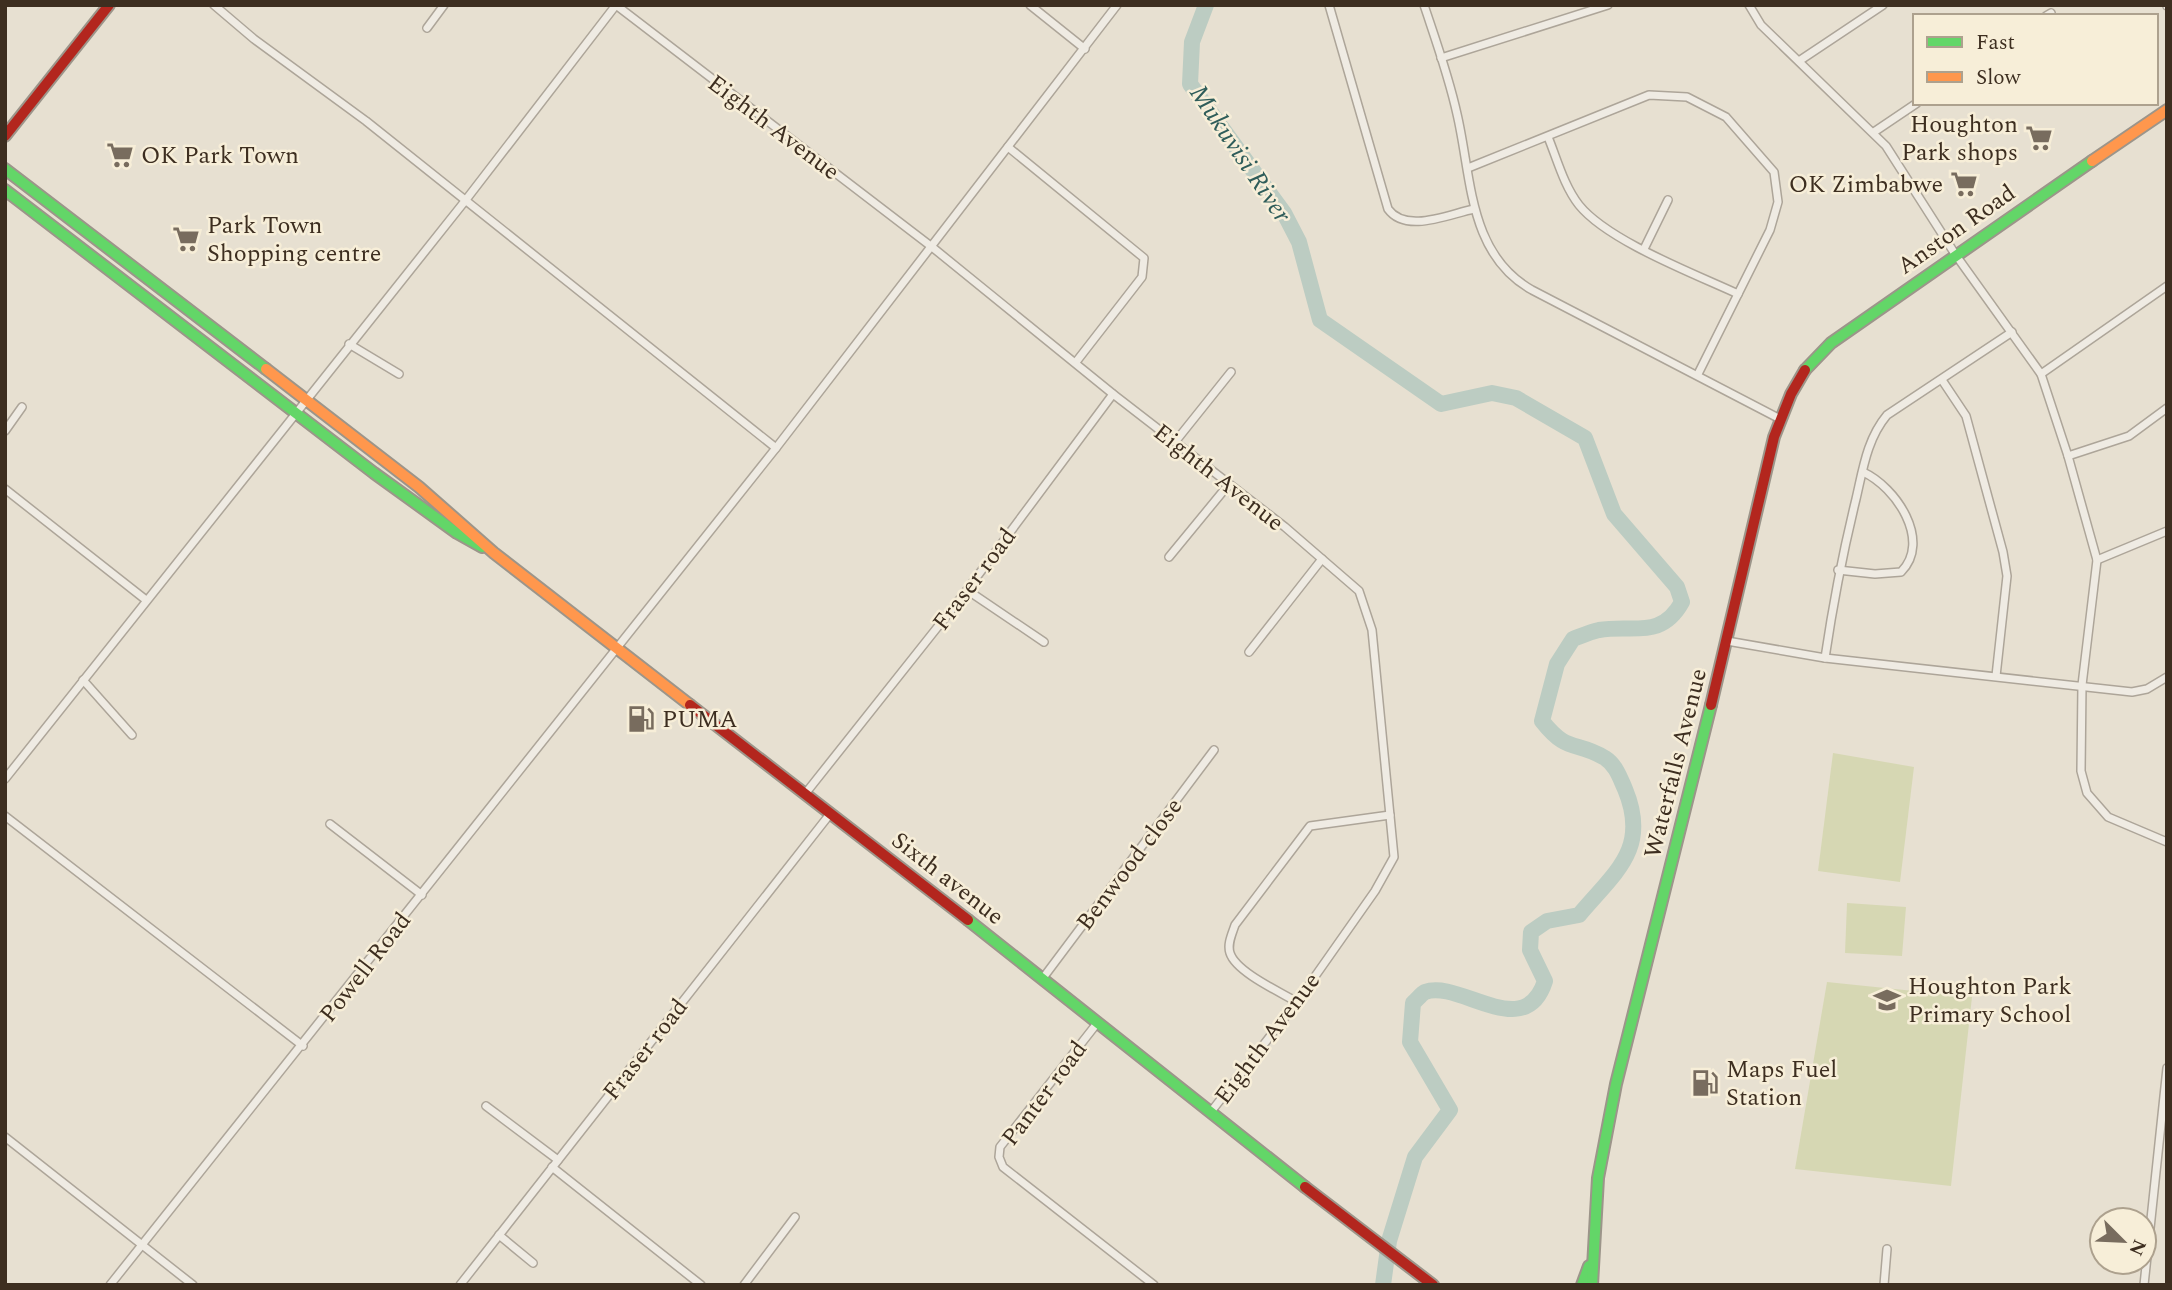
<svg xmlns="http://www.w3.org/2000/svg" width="2172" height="1290" font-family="Spectral,serif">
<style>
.green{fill:#d6d7b3}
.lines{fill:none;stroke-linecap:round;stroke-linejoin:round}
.river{stroke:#bcccc2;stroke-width:16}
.street-casing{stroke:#ada599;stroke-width:10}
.fast-casing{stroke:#9c958a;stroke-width:14}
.slow-casing{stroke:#9c958a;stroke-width:14}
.jam-casing{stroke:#9c958a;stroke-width:14}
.street{stroke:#efebe3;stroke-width:7}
.fast{stroke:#63d668;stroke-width:10}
.slow{stroke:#ff974d;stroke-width:10}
.jam{stroke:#b3261e;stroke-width:10}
.labels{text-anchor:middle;stroke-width:5;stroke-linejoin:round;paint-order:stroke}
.poi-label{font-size:24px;fill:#3d2e20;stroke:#f7eed8;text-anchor:start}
.street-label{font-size:24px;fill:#3d2e20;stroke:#f7eed8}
.water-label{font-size:26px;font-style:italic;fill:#2f5d5a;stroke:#f7eed8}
</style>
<rect width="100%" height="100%" fill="#e7e0d1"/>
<!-- green -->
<g class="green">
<polygon points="1833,753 1914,767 1900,882 1818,871"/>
<polygon points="1847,903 1906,907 1902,956 1845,953"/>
<polygon points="1827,982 1972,997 1951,1186 1795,1169"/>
</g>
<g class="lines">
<!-- river -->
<path class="river" d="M1206,5l-14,37 -2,42 94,129 15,29 21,78 121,84 51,-11 24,5 69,40 29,76 63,73 5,15c-21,38 -49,22 -83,28 -9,2 -18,6 -26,9l-16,25 -15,57c26,33 33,19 63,37 11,7 15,20 20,31 25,60 -10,83 -46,126l-32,6 -16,11 -1,18 15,31c-20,63 -86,-2 -120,11 -4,2 -8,8 -12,11l-3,39 40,68 -35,47 -26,84 -6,44"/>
<defs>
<g id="street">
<polyline points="214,5 254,39 366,121 776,448"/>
<polyline points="616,5 932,247 1113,394 1285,527 1359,591 1372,630 1394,857 1375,891 1297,1002 1210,1113"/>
<polyline points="1030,5 1085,49"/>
<path d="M1329,5l59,204c18,25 61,5 86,0"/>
<path d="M1424,5c12,36 25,72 33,109 15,64 11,140 75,176l248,129"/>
<polyline points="1749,5 1761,25 1886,146 1955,254 2041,374 2068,456 2097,560 2082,685 2081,771 2087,793 2108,817 2167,842"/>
<polyline points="2167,5 2167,6"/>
<polyline points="2046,16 2051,13"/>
<polyline points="427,28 444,5"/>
<polyline points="1441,58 1608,5"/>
<polyline points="1799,61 1883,5"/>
<polyline points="1874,132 1917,103"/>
<path d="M1548,137c9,22 16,49 31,68 29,36 116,69 159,89"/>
<polyline points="1008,147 1144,258 1142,277 1076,362"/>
<polyline points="1468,168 1649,95 1687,97 1726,117 1774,172 1778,202 1770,230 1698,374"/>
<polyline points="1644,249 1668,200"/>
<polyline points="349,344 399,374"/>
<polyline points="2041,374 2167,286"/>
<polyline points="1942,380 1966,416 2003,552 2007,576 1996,676"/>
<polyline points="5,431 22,407"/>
<polyline points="1175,442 1231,372"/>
<polyline points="2068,456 2129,436 2167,408"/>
<polyline points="5,489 146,600"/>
<polyline points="1169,557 1229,484"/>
<polyline points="2097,560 2167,531"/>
<path d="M1838,570l37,4 26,-2c31,-31 -5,-85 -38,-100"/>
<polyline points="967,590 1044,642"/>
<polyline points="1727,641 1825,658 2132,692 2147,689 2167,677"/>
<polyline points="1249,652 1322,559"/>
<path d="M1825,658c8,-54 18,-106 31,-159 7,-30 11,-60 31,-84l125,-83"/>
<polyline points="83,680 132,735"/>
<polyline points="5,779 465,201 616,5"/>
<polyline points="805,794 967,590 1113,394"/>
<polyline points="5,816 303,1046"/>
<polyline points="330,824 422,895"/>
<polyline points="1043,978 1214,750"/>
<path d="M1297,1002c-17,-10 -61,-30 -67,-49 -3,-9 2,-19 5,-28l75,-99 80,-11"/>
<polyline points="1098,1022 1000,1147 999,1157 1003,1167 1154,1285"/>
<polyline points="486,1106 558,1160"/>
<polyline points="5,1137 193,1285"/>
<polyline points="552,1167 701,1285"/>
<polyline points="499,1235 533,1263"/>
<polyline points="110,1285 776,448 1117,5"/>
<polyline points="460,1285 830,814"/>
<polyline points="744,1285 795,1217"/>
<polyline points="1884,1285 1887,1249"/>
<polyline points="2144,1285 2167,1068"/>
</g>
<g id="fast">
<polyline points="5,169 266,369"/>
<polyline points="5,190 374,473 457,533 482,547"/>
<polyline points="1805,370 1831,343 2092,161"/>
<polyline points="968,920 1305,1187"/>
<polyline points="1582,1285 1589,1266"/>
<polyline points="1592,1285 1598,1178 1616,1084 1711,705"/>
</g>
<g id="slow">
<polyline points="2092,161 2167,110"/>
<polyline points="266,369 419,487 494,553 690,705"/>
</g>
<g id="jam">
<polyline points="5,136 109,5"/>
<polyline points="690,705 968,920"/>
<polyline points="1711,705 1774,437 1791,394 1805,370"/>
<polyline points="1305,1187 1433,1285"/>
</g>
</defs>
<!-- street casing -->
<use href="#street" class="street-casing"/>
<!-- fast casing -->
<use href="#fast" class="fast-casing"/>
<!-- slow casing -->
<use href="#slow" class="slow-casing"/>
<!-- jam casing -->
<use href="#jam" class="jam-casing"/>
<!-- street -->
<use href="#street" class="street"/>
<!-- fast -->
<use href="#fast" class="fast"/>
<!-- slow -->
<use href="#slow" class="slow"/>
<!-- jam -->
<use href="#jam" class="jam"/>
</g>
<!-- icons -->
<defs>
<symbol id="supermarket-bare" viewBox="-9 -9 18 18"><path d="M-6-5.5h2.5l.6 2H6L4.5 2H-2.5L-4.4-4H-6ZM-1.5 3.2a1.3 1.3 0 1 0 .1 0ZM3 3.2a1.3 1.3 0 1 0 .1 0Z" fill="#786c5e" stroke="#f7eed8" stroke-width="2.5" paint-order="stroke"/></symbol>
<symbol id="fuel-bare" viewBox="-9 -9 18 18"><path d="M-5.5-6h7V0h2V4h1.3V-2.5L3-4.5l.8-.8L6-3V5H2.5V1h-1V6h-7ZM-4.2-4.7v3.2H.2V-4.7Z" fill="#786c5e" stroke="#f7eed8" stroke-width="2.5" paint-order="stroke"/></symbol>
<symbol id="school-bare" viewBox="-9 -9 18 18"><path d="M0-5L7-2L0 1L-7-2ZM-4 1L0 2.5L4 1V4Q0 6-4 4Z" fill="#786c5e" stroke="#f7eed8" stroke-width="2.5" paint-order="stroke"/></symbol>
</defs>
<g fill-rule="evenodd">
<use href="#supermarket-bare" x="2020" y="119" width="38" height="38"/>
<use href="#supermarket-bare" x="101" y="136" width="38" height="38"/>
<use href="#supermarket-bare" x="1945" y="165" width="38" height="38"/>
<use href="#supermarket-bare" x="167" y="220" width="38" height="38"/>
<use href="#fuel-bare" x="622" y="700" width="38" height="38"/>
<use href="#school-bare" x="1868" y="981" width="38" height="38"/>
<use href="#fuel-bare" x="1686" y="1064" width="38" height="38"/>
</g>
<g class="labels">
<!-- poi labels -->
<g class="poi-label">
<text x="2018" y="132" text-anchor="end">Houghton<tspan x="2018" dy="28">Park shops</tspan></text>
<text x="141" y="163">OK Park Town</text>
<text x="1943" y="192" text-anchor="end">OK Zimbabwe</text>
<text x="207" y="233">Park Town<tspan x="207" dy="28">Shopping centre</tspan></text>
<text x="662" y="727">PUMA</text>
<text x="1908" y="994">Houghton Park<tspan x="1908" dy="28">Primary School</tspan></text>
<text x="1726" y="1077">Maps Fuel<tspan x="1726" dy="28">Station</tspan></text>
</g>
<!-- street labels -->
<g class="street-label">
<text transform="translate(774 127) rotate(37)" y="8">Eighth Avenue</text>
<text transform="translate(1956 229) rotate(-35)" y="8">Anston Road</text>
<text transform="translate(1219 477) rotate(38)" y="8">Eighth Avenue</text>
<text transform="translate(974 579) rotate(-53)" y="8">Fraser road</text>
<text transform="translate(1675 763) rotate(-76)" y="8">Waterfalls Avenue</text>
<text transform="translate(1129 864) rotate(-53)" y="8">Benwood close</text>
<text transform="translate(948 878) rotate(38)" y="8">Sixth avenue</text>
<text transform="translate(365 967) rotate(-52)" y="8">Powell Road</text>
<text transform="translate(1267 1038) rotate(-53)" y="8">Eighth Avenue</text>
<text transform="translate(645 1049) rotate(-52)" y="8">Fraser road</text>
<text transform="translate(1044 1093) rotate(-53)" y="8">Panter road</text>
</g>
<!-- water labels -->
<g class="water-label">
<text transform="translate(1241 153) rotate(56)" y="9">Mukuvisi River</text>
</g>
</g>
<!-- border -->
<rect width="2172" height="1290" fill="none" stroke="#3d2e20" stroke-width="14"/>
<!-- legend -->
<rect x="1913" y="14" width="245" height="91" fill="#f7eed8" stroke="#ada18e" stroke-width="2"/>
<rect x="1927" y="37" width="35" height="10" fill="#63d668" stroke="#ada18e" stroke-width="2"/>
<text x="1976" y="49" font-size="21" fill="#3d2e20">Fast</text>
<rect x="1927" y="72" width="35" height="10" fill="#ff974d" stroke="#ada18e" stroke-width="2"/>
<text x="1976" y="84" font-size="21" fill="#3d2e20">Slow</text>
<!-- north arrow -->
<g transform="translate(2123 1241) rotate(114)"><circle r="33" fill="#f7eed8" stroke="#ada18e" stroke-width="2"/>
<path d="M0-5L12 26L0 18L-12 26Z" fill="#786c5e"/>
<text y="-10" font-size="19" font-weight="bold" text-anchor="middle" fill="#3d2e20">N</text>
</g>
</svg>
